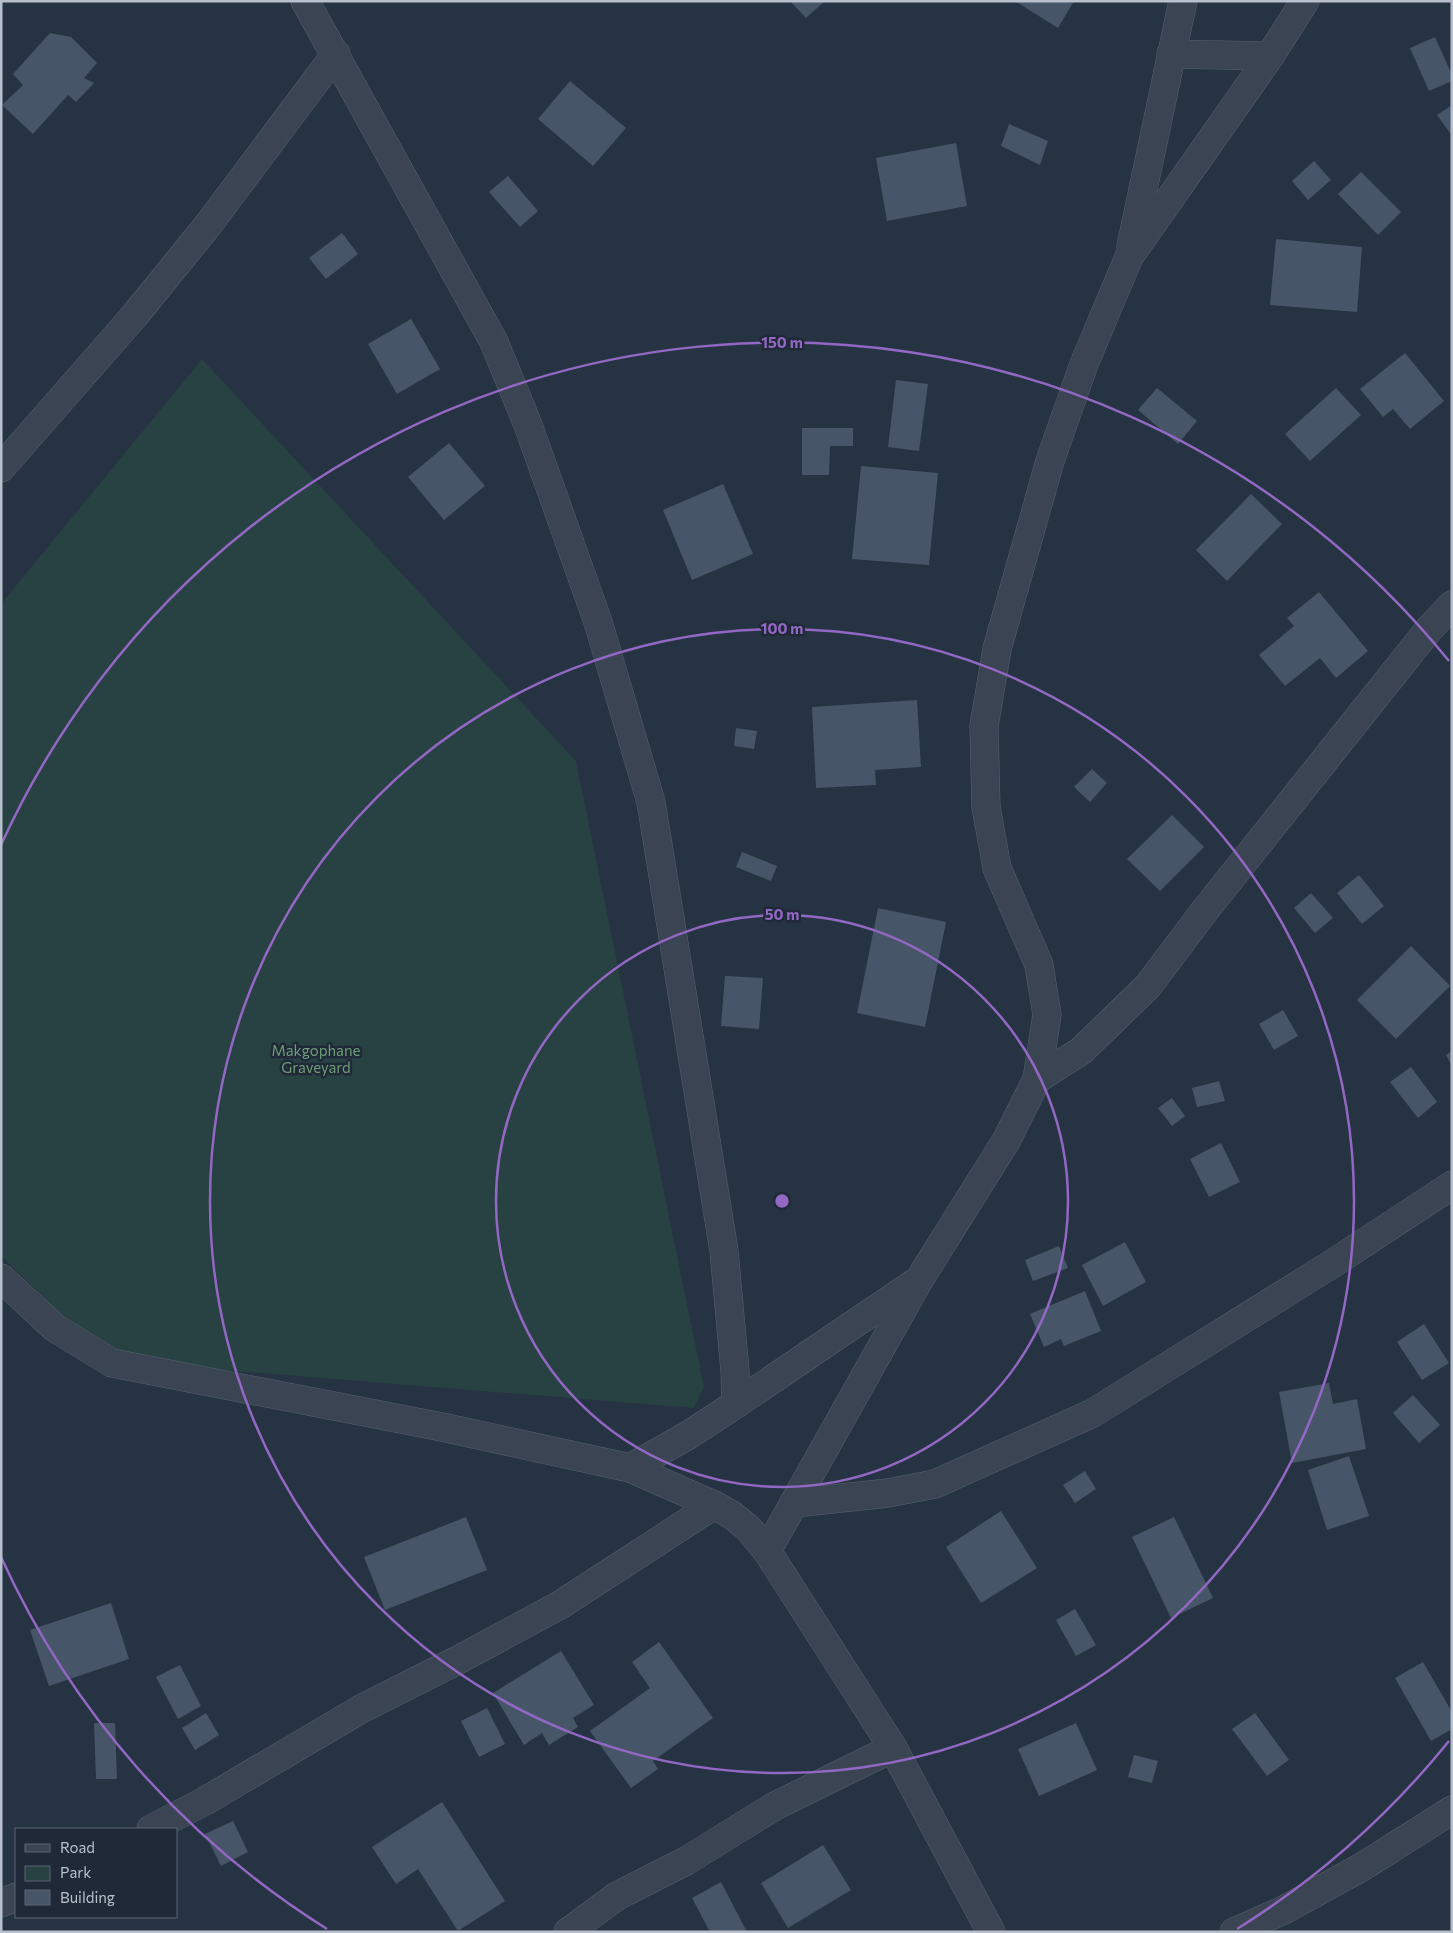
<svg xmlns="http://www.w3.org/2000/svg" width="1453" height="1933" font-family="Commissioner,sans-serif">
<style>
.green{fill:#284143}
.building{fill:#465567}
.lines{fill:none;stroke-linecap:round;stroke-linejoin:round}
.minor-casing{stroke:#58626f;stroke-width:29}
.minor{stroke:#3a4452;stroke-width:28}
.ring{fill:none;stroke:#9367c4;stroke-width:2.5}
.labels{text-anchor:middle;stroke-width:5;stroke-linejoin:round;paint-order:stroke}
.park-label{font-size:15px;fill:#6e9e78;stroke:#1f2937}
.centre{fill:#9367c4;stroke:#1f2937;stroke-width:2.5}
.ring-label{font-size:15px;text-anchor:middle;font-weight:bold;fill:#9367c4;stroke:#1f2937;stroke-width:5;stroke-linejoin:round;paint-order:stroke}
</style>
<rect width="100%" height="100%" fill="#263342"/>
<!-- green -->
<polygon class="green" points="202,359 576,761 704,1387 694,1408 110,1361 1,1256 1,604"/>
<!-- building -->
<g class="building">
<polygon points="790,1 825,1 806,18"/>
<polygon points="1015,1 1074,1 1058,28"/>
<polygon points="50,33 71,37 97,63 84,78 94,83 76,102 68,95 33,134 2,105 23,85 13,74"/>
<polygon points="1435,37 1452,75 1452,81 1429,91 1410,48"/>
<polygon points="570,81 626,128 593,166 538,119"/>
<polygon points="1452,105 1452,136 1437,115"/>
<polygon points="1009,124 1048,141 1040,165 1001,146"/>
<polygon points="956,143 967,206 887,221 876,158"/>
<polygon points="1314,161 1331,180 1308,200 1292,181"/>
<polygon points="1361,172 1401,212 1378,235 1338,194"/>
<polygon points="508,176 538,211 520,227 489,192"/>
<polygon points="342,233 358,254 326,279 309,258"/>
<polygon points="1276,239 1362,247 1357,312 1270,305"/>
<polygon points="411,319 440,369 397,394 368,344"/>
<polygon points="1405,353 1444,401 1410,429 1393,409 1383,417 1360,389"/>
<polygon points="896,380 928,384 919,451 888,447"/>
<polygon points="1157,388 1197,421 1178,444 1138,410"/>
<polygon points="1336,388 1361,415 1310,461 1285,434"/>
<polygon points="802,428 853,428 853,446 830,446 829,475 802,475"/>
<polygon points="449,443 485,486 444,520 408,477"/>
<polygon points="861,466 938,473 929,565 852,559"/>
<polygon points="723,484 753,554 692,580 663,510"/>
<polygon points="1251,494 1282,524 1227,581 1196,550"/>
<polygon points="1319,592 1368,651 1336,678 1320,658 1285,686 1259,655 1294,626 1287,618"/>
<polygon points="917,700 921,767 875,770 876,785 816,788 812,707"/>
<polygon points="736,728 757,731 754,749 734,746"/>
<polygon points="1092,769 1107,783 1090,802 1074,787"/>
<polygon points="1172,815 1204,847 1160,891 1127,859"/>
<polygon points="742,852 777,866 771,881 736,867"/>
<polygon points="1359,875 1384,906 1362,924 1337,893"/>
<polygon points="1311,893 1333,918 1315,933 1294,908"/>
<polygon points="878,908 946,922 925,1027 857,1013"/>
<polygon points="1411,946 1450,986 1396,1039 1357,1000"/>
<polygon points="725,976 763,978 759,1029 721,1026"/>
<polygon points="1283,1010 1298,1036 1274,1050 1259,1024"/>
<polygon points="1452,1051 1452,1066 1446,1055"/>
<polygon points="1411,1067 1437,1102 1418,1118 1390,1082"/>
<polygon points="1219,1081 1225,1101 1197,1107 1192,1088"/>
<polygon points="1172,1098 1185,1116 1172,1126 1158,1108"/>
<polygon points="1221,1143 1240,1182 1209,1197 1190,1159"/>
<polygon points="1125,1242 1146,1282 1103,1306 1082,1265"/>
<polygon points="1059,1246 1068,1268 1033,1281 1025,1260"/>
<polygon points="1085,1291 1101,1331 1064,1346 1061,1339 1044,1347 1030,1314"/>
<polygon points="1424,1324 1449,1363 1422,1380 1397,1342"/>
<polygon points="1329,1383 1333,1404 1357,1399 1366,1449 1292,1463 1279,1392"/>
<polygon points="1413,1395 1440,1425 1419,1443 1393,1413"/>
<polygon points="1349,1456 1369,1516 1327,1530 1308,1470"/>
<polygon points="1085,1471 1096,1489 1075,1503 1063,1485"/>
<polygon points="1001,1511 1037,1568 981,1603 946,1547"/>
<polygon points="466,1517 487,1570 385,1610 364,1557"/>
<polygon points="1174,1517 1213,1598 1171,1618 1132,1537"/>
<polygon points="111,1603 129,1659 49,1686 30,1630"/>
<polygon points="1075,1609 1096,1645 1076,1656 1056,1620"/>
<polygon points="659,1642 713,1718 653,1761 658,1769 631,1788 590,1731 650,1688 632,1662"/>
<polygon points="561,1651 594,1705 573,1718 578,1727 549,1745 542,1733 524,1745 493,1693"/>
<polygon points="1423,1662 1452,1712 1452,1729 1431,1741 1395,1678"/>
<polygon points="180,1665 201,1706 178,1719 156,1677"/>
<polygon points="487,1708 505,1744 479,1757 461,1721"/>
<polygon points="206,1713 219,1735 195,1750 182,1728"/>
<polygon points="1255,1713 1289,1760 1267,1776 1232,1729"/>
<polygon points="94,1723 115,1723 117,1779 96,1779"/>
<polygon points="1076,1723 1097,1770 1039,1796 1018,1749"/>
<polygon points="1134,1755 1158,1761 1152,1783 1128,1777"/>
<polygon points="442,1802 505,1901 458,1931 418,1869 396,1884 372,1847"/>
<polygon points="233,1821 248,1852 221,1866 205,1834"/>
<polygon points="823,1845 851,1890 788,1928 761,1883"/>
<polygon points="721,1882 747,1932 710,1932 692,1898"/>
</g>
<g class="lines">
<defs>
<g id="minor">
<polyline points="305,1 494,342 528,425 598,622 651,802 724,1251 735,1371 736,1404 687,1436 630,1468"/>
<polyline points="1171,54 1270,56"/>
<polyline points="1131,246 1183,1"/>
<polyline points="1,468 135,315 208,225 336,54"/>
<polyline points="1037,1079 1081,1051 1148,986 1206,909 1430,628 1452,605"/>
<polyline points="1,1278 55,1328 112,1363 442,1427 630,1468 714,1505 732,1515 748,1528 767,1551 893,1748 991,1932"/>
<polyline points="736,1404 913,1284"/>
<polyline points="795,1503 888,1493 935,1484 1093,1413 1332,1264 1452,1185"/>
<polyline points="767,1551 919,1280 1006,1141 1037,1079 1047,1015 1039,965 997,868 986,807 984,726 997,649 1050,461 1084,364 1129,257 1270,56 1305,1"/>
<polyline points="151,1829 205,1801 361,1709 456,1661 560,1605 714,1505"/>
<polyline points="1,1903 16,1897"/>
<polyline points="568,1932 617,1896 686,1861 775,1806 893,1748"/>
<polyline points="1234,1932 1282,1911 1362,1867 1452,1810"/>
</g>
</defs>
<!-- minor casing -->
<use href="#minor" class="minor-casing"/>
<!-- minor -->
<use href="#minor" class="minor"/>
</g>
<!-- distance rings -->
<g class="ring">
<circle cx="782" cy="1201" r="286"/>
<circle cx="782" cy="1201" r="572"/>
<path d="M1449 1741A858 858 0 0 1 1237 1929M327 1929A858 858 0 0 1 1 1557M1 845A858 858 0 0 1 1449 661"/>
</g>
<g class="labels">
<!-- park labels -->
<g class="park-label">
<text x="316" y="1056">Makgophane<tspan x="316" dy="17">Graveyard</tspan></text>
</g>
</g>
<circle cx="782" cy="1201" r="8" class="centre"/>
<g class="ring-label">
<text x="782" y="348">150 m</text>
<text x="782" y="634">100 m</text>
<text x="782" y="920">50 m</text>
</g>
<!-- border -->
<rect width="1453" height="1933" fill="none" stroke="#b7c0cc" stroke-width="5"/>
<!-- legend -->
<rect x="15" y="1828" width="162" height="90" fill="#1f2937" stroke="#5c6573"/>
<rect x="25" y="1844" width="25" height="8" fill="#3a4452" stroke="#5c6573"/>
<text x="60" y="1853" font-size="15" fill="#b7c0cc">Road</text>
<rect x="25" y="1866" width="25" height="15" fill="#284143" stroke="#5c6573"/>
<text x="60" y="1878" font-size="15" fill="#b7c0cc">Park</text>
<rect x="25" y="1890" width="25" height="15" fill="#465567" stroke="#5c6573"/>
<text x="60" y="1903" font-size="15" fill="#b7c0cc">Building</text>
</svg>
